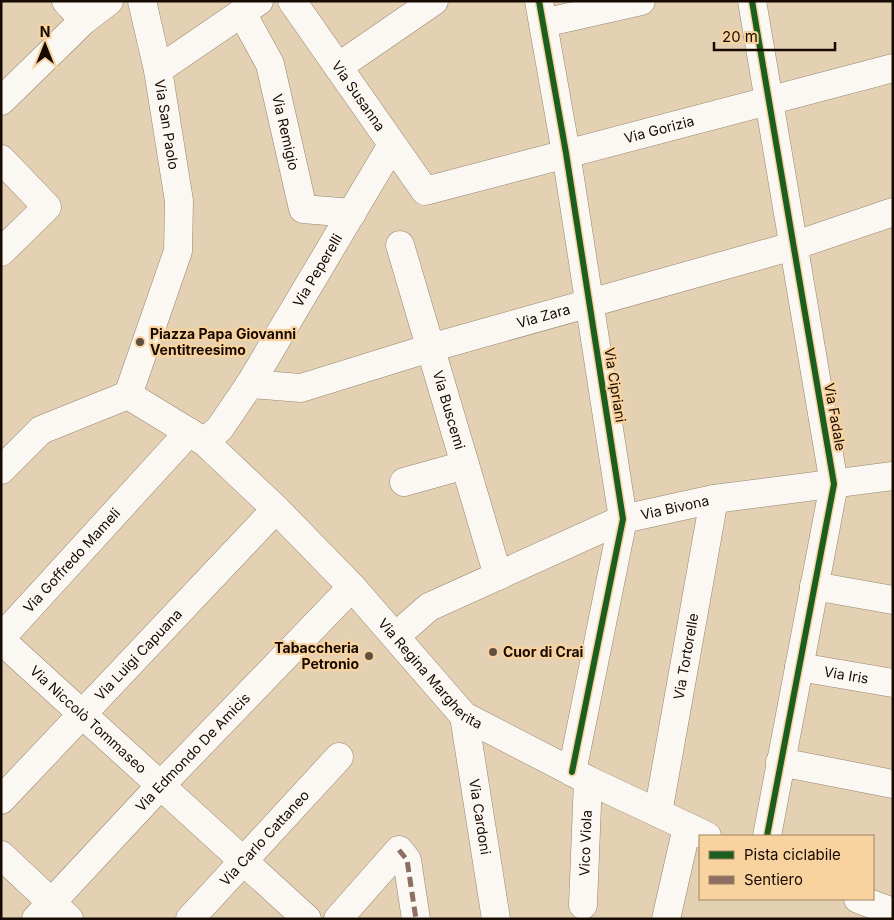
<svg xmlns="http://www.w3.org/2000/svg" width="894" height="920" font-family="Inter,sans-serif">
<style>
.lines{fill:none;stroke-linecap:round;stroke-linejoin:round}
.street-casing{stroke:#95866f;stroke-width:29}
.secondary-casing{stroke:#95866f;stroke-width:29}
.street{stroke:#fbf8f4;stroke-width:28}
.secondary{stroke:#fbf8f4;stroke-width:28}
.quiet{stroke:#8d6e63;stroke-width:5;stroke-dasharray:10 5;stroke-linecap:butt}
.cycleway-casing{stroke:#f8d39f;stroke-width:9}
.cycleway{stroke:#1b5e20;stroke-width:6}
.poi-dot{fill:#5f4f3f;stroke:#f8d39f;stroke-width:2}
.labels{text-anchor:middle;stroke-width:4.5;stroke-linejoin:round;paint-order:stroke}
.street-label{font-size:14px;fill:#170a00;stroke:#f8d39f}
.poi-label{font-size:14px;font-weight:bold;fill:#170a00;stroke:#f8d39f;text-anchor:start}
</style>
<rect width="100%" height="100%" fill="#e4d0b3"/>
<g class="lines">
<defs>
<g id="street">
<polyline points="66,1 84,20"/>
<path id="s1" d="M292,1l133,190 468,-123"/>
<polyline points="539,1 566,153 623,519 572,772"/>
<polyline points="752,1 834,484 767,836"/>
<path id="s2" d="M242,13l28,51 33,145 49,4"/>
<polyline points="543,23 641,1"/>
<polyline points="338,67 434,1"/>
<polyline points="158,70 259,1"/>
<polyline points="1,159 47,207 1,252"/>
<path id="s3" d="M400,245l98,331"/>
<path id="s4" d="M250,384l51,4 129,-40 363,-102 100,-34"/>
<path id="s5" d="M205,442l15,-14 30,-44 142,-239"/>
<polyline points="1,470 41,430 128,395"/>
<polyline points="404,482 465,465"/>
<polyline points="814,586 893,600"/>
<path id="s6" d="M396,636l33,-29 194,-88 91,-20 179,-23"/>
<path id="s7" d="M1,638l188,-206"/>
<path id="s8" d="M1,640l306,279"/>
<path id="s9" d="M799,667l94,16"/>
<path id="s10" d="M464,716l32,203"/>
<polyline points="780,762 893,784"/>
<path id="s11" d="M1,800l275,-291"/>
<path id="s12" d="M658,813l56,-314"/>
<polyline points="1,855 69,919"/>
<path id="s13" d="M583,905l5,-125"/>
<path id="s14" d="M36,919l124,-133 192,-199"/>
<path id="s15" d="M190,919l149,-162"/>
<polyline points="338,919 399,850 407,860 416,919"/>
<polyline points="666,919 687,827"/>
</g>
<g id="secondary">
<path id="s16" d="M142,1l16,69 21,131 -1,50 -50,144 77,47 71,67 76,78 112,129 124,64 119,56"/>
<polyline points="1,101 84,20 109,1"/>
<polyline points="858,899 893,912"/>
</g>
</defs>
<!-- street casing -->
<use href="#street" class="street-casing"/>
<!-- secondary casing -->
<use href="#secondary" class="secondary-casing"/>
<!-- street -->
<use href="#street" class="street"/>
<!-- secondary -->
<use href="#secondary" class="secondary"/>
<!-- quiet -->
<polyline class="quiet" points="399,850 407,860 416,919"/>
<defs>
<g id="cycleway">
<polyline points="539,1 566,153 623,519 572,772"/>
<polyline points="752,1 834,484 767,836"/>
</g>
</defs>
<!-- cycleway casing -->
<use href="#cycleway" class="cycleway-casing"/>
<!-- cycleway -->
<use href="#cycleway" class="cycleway"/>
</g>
<!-- markers -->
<g class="poi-dot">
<circle cx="140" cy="342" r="5"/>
<circle cx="493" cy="652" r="5"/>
<circle cx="369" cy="656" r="5"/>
</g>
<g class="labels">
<!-- street labels -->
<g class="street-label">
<text dy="5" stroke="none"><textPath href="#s1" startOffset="116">Via Susanna</textPath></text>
<text dy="5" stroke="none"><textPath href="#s16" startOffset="126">Via San Paolo</textPath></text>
<text dy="5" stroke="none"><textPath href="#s1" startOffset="474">Via Gorizia</textPath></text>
<text dy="5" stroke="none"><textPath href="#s2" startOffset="128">Via Remigio</textPath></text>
<text dy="5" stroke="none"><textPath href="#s5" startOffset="206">Via Peperelli</textPath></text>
<text dy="5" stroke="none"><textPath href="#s4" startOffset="304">Via Zara</textPath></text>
<text transform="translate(615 385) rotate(81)" y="5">Via Cipriani</text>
<text dy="5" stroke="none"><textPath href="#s3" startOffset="172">Via Buscemi</textPath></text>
<text transform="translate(835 417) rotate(80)" y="5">Via Fadale</text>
<text dy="5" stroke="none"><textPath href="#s6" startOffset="310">Via Bivona</textPath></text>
<text dy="5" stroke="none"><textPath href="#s7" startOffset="105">Via Goffredo Mameli</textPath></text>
<text dy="5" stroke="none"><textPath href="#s11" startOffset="200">Via Luigi Capuana</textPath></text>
<text dy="5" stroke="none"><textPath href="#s12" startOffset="159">Via Tortorelle</textPath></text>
<text dy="5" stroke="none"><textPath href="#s16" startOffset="820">Via Regina Margherita</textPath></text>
<text dy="5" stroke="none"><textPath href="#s9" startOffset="48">Via Iris</textPath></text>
<text dy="5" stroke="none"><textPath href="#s8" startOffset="118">Via Niccolò Tommaseo</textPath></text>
<text dy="5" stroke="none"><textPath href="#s14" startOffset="229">Via Edmondo De Amicis</textPath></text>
<text dy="5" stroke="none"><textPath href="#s10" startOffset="102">Via Cardoni</textPath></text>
<text dy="5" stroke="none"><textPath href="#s15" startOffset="110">Via Carlo Cattaneo</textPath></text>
<text dy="5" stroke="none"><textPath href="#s13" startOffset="62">Vico Viola</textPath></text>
</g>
<!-- poi labels -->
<g class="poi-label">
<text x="150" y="339">Piazza Papa Giovanni<tspan x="150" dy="16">Ventitreesimo</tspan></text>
<text x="359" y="653" text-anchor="end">Tabaccheria<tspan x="359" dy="16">Petronio</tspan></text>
<text x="503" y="657">Cuor di Crai</text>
</g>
</g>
<!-- border -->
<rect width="894" height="920" fill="none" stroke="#170a00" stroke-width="5"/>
<!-- legend -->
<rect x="699" y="835" width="175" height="65" fill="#f8d39f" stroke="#9e835f"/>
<rect x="709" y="851" width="25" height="8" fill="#1b5e20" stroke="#9e835f"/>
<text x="744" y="860" font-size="15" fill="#170a00">Pista ciclabile</text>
<rect x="709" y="876" width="25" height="8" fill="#8d6e63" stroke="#9e835f"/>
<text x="744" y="885" font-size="15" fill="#170a00">Sentiero</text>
<!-- north arrow -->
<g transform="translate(45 45)" stroke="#f8d39f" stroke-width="4" paint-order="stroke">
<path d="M0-4L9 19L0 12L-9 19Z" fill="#170a00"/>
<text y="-8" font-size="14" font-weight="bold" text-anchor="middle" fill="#170a00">N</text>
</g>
<!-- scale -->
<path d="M714 42v8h121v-8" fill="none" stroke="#170a00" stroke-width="2.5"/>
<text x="722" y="42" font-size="15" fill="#170a00" stroke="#f8d39f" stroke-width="4" paint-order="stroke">20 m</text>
</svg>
